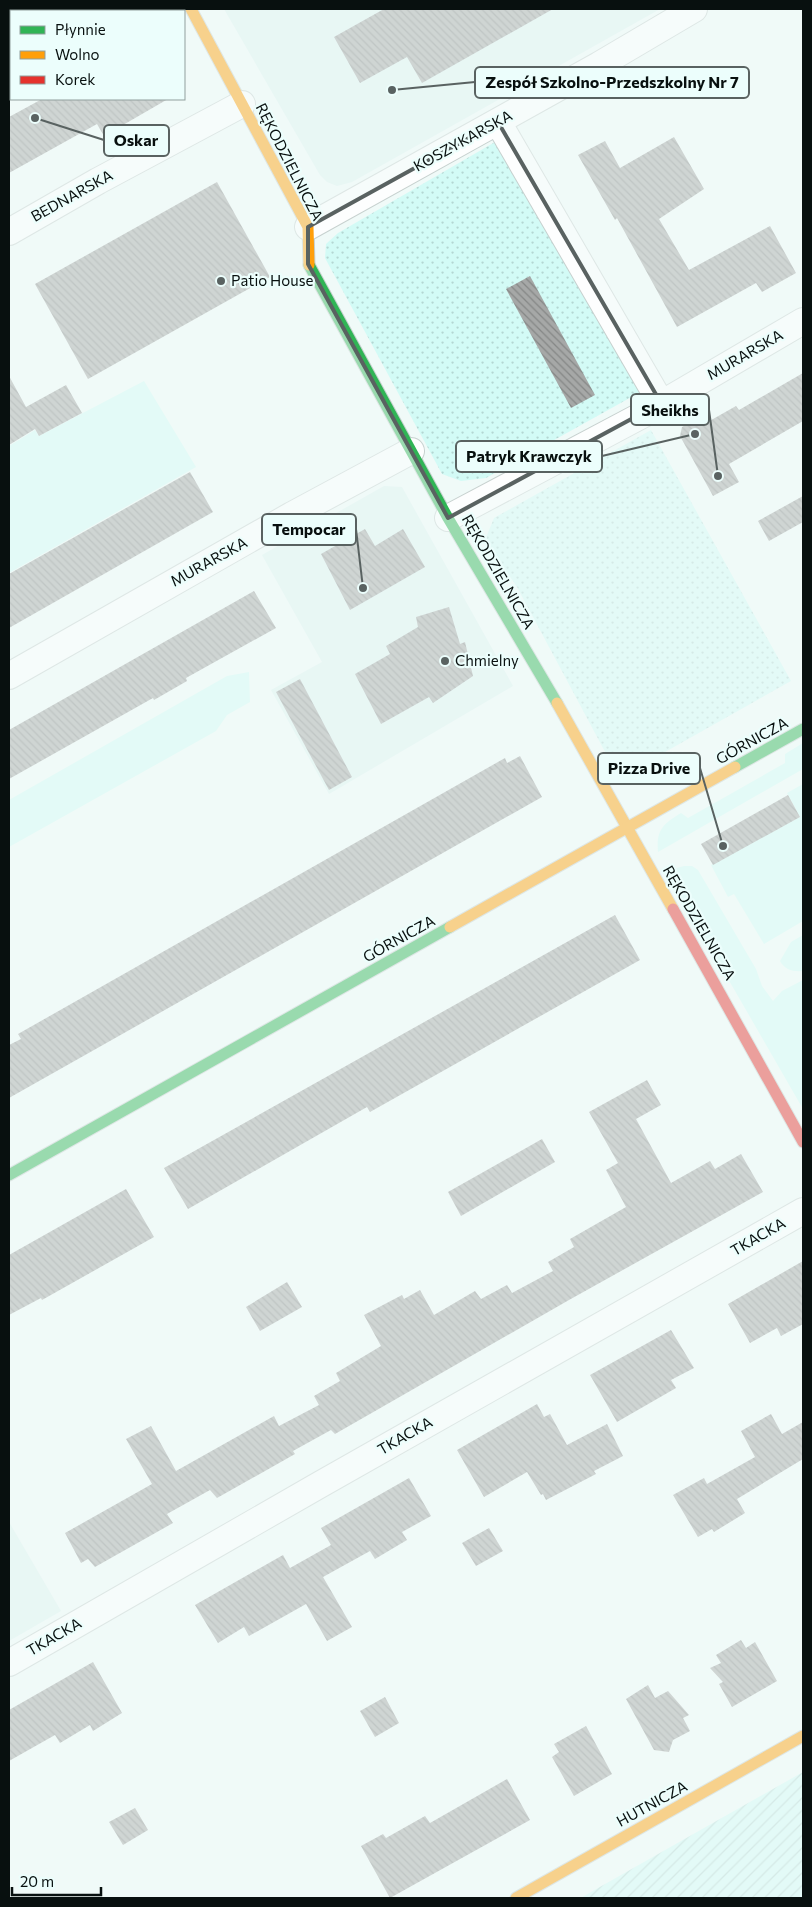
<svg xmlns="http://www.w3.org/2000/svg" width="812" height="1907" font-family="Commissioner,sans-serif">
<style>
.built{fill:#ddf3f0}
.grass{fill:#d3fbf6}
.park{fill:url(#park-dots)}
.garden{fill:url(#garden-furrows)}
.building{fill:url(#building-back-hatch)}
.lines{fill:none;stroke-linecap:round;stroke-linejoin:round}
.street-casing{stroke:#c7d1cf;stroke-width:28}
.fast-casing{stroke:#c7d1cf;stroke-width:13}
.slow-casing{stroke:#c7d1cf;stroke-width:13}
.jam-casing{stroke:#c7d1cf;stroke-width:13}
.street{stroke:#fdfefe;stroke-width:26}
.fast{stroke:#30b455;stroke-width:11}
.slow{stroke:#ff9f0a;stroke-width:11}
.jam{stroke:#e5322d;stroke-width:11}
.marked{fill:none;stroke:#596261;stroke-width:4;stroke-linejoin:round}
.poi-dot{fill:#596261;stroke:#ecfefc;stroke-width:2}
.labels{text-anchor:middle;stroke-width:4.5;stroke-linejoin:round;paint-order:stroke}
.street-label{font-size:15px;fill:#08100f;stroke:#ecfefc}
.poi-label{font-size:15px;fill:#08100f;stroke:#ecfefc;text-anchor:start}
.leader{fill:none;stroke:#596261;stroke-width:2}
.callout-dot{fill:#596261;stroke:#ecfefc;stroke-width:2}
.callout{fill:#ecfefc;stroke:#596261;stroke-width:2}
.callout-label{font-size:16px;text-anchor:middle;font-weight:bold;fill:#08100f}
</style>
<defs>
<pattern id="park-dots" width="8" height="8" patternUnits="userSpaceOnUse" patternTransform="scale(1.25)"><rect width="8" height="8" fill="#d3fbf6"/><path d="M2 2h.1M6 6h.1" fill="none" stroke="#b4d6d2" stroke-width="1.8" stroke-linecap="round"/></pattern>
<pattern id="garden-furrows" width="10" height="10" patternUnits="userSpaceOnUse" patternTransform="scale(1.25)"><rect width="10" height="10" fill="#d3fbf6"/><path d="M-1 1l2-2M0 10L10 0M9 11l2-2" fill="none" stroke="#b4d6d2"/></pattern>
<pattern id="building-back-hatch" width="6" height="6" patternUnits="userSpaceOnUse" patternTransform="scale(1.25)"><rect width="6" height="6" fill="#a6a8a7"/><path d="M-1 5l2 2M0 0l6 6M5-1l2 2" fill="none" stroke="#858786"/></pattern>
</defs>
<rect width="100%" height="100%" fill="#f0faf8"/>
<!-- built -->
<g class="built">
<polygon points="224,9 660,9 352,182 337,186 327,182 320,175"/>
<polygon points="384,486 402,487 513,686 329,794 271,690 322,662 262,555"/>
<polygon points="9,1522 61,1611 9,1641"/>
</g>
<!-- grass -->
<g class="grass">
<polygon points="144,381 196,467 9,573 9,446 35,430 39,436"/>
<polygon points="249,672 250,702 227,715 216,731 9,847 9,800 227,676"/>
<path d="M803,743v26l-145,83c-2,-22 5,-28 23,-39l7,5 97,-55v-9z"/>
<polygon points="803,784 803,921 764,944 734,894 728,897 711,865 800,817 787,793"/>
<polygon points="684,866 692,866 698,870 756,969 762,986 773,1001 782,991 803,980 803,1109 666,871"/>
<path d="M803,935v36c-10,1 -18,-1 -23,-10l11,-19z"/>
</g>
<!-- park -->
<g class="park">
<polygon points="495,142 644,390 486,478 461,481 442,474 325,258 326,244 338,233"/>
<polygon points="651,430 791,681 619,778 517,587 485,540 494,518"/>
</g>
<!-- garden -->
<polygon class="garden" points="803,1772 803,1898 581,1898 591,1892"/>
<!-- building -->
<g class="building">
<polygon points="384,9 553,9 422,83 407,57 360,83 334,37"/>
<polygon points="42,99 168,99 104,136 97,124 9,173 9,117"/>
<polygon points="674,137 704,189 659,219 689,270 770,226 796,273 762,292 756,283 677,327 617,218 615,220 578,155 605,141 620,168"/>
<polygon points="217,182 270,277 88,379 35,284"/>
<polygon points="530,276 595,395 571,408 506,289"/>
<polygon points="803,373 803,421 729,464 739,482 713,496 680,436 682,427 702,416 706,423 736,406 739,410"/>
<polygon points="9,376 26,407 66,385 82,413 39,436 35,429 9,445"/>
<polygon points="190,472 213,512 9,628 9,574"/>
<polygon points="803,496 803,522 769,541 758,521"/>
<polygon points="365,529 375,546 403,529 425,567 350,610 321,554"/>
<polygon points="254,591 276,628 186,678 187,681 154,700 153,698 9,779 9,730"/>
<polygon points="449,607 460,644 465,642 473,676 433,703 429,697 381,724 355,674 390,654 386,646 418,627 416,617"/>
<polygon points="300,679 352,777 329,790 276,692"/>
<polygon points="520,756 542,797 9,1098 9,1045 21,1039 18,1034 505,758 507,763"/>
<polygon points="788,795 800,817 713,865 701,844"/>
<polygon points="615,915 640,960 370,1112 367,1107 188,1209 164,1168"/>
<polygon points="647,1080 661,1105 636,1119 671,1183 710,1161 715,1169 741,1154 763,1192 569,1300 335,1434 331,1430 293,1451 295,1454 217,1498 210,1490 167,1514 173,1523 95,1567 88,1559 81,1563 65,1533 152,1484 126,1439 151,1426 176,1471 274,1416 279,1426 319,1405 314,1396 340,1381 336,1373 381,1346 364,1315 402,1295 404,1299 420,1290 434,1315 475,1291 481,1299 507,1285 512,1293 553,1271 548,1262 574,1247 570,1239 626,1207 606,1170 618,1163 589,1112"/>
<polygon points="542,1139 555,1162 461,1216 448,1192"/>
<polygon points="126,1189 154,1237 42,1300 41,1298 9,1315 9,1255"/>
<polygon points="803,1261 803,1324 781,1336 777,1328 750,1343 728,1304"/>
<polygon points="287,1282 302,1307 260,1331 246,1307"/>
<polygon points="671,1330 694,1368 671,1380 676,1388 617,1422 590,1375"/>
<polygon points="537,1404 544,1417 550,1414 567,1445 607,1424 623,1456 594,1471 596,1474 546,1500 543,1494 541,1495 527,1472 484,1497 457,1450"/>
<polygon points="771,1414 782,1434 803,1422 803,1459 737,1499 745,1513 714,1532 712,1529 698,1537 673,1495 704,1478 707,1484 755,1457 741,1431"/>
<polygon points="409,1478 431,1516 402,1532 407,1540 375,1559 370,1551 323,1577 352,1627 327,1641 306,1604 249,1636 244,1627 218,1643 195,1605 283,1555 290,1568 331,1545 321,1528"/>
<polygon points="489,1528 503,1551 476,1566 462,1543"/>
<polygon points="741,1640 746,1648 755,1642 777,1681 732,1707 719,1684 723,1682 710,1668 721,1663 716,1655"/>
<polygon points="93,1662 122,1713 93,1731 90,1725 60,1743 55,1735 9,1761 9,1710"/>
<polygon points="648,1685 655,1698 668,1691 689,1715 683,1718 690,1731 673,1740 669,1752 654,1750 626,1699"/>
<polygon points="385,1697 399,1723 375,1737 360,1711"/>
<polygon points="586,1726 612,1774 574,1796 552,1757 559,1752 554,1744"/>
<polygon points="507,1779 530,1820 390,1898 361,1846 383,1834 386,1838 425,1816 430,1823"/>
<polygon points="135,1808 148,1830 123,1845 109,1822"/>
</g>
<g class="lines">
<defs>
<g id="street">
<polyline points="498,122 661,403"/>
<polyline points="308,227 599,65 694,9"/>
<polyline points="9,232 98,181 242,104"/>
<polyline points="448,518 644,414 803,321"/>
<polyline points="9,676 292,515 411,451"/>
<polyline points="9,1663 321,1484 803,1211"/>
</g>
<g id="fast">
<polyline points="309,265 448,518 557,703"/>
<polyline points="735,767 803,729"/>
<polyline points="9,1175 450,927"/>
</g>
<g id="slow">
<polyline points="191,9 308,227 309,265"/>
<polyline points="557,703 673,909"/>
<polyline points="450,927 735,767"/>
<polyline points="516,1898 803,1736"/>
</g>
<polyline id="jam" points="673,909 803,1142"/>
</defs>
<!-- street casing -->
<use href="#street" class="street-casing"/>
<!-- fast casing -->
<use href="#fast" class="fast-casing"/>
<!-- slow casing -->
<use href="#slow" class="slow-casing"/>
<!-- jam casing -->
<use href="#jam" class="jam-casing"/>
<!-- street -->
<use href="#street" class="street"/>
<!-- fast -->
<use href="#fast" class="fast"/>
<!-- slow -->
<use href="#slow" class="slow"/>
<!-- jam -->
<use href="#jam" class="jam"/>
</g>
<!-- marked area -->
<path d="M0 0H812V1907H0ZM498,122l163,281 -213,115 -140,-254v-37z" fill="#f0faf8" fill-opacity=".55" fill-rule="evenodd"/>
<path class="marked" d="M498,122l163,281 -213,115 -140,-254v-37z"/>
<!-- markers -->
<g class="poi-dot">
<circle cx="221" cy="281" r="5"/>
<circle cx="445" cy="661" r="5"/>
</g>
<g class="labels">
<!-- street labels -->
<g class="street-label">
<text transform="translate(463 141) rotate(-29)" y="5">KOSZYKARSKA</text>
<text transform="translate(289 162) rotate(63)" y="5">RĘKODZIELNICZA</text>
<text transform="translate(72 196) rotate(-29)" y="5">BEDNARSKA</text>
<text transform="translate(745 355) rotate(-30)" y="5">MURARSKA</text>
<text transform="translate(209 562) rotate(-29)" y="5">MURARSKA</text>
<text transform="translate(498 572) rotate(60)" y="5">RĘKODZIELNICZA</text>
<text transform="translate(752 741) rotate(-29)" y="5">GÓRNICZA</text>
<text transform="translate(699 923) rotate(60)" y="5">RĘKODZIELNICZA</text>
<text transform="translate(399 939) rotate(-29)" y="5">GÓRNICZA</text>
<text transform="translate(758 1237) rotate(-30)" y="5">TKACKA</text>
<text transform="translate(405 1436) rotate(-30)" y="5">TKACKA</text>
<text transform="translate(54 1637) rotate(-30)" y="5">TKACKA</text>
<text transform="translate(652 1804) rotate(-29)" y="5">HUTNICZA</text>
</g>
<!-- poi labels -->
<g class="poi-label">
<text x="231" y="286">Patio House</text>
<text x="455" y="666">Chmielny</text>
</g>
</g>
<!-- callouts -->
<path class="leader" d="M392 90L475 82M35 118L104 140M718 476L709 410M695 434L602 456M363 588L356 529M723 846L700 768"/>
<g class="callout-dot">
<circle cx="392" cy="90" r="5"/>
<circle cx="35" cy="118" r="5"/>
<circle cx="718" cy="476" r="5"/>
<circle cx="695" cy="434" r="5"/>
<circle cx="363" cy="588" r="5"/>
<circle cx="723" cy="846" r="5"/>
</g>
<g class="callout">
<rect x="475" y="67" width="274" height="31" rx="5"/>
<rect x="104" y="125" width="65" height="31" rx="5"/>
<rect x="631" y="394" width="78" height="31" rx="5"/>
<rect x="456" y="441" width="146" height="31" rx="5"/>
<rect x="262" y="514" width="94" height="31" rx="5"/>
<rect x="598" y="753" width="102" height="31" rx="5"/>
</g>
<g class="callout-label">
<text x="612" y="88">Zespół Szkolno-Przedszkolny Nr 7</text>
<text x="136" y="146">Oskar</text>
<text x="670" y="416">Sheikhs</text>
<text x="529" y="462">Patryk Krawczyk</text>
<text x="309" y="535">Tempocar</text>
<text x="649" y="774">Pizza Drive</text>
</g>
<!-- border -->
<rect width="812" height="1907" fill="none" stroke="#08100f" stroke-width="20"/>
<!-- legend -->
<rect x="10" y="10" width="175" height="90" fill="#ecfefc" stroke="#919f9d"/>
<rect x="20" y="26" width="25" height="8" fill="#30b455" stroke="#919f9d"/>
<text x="55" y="35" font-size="15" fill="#08100f">Płynnie</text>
<rect x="20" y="51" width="25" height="8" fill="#ff9f0a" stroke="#919f9d"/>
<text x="55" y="60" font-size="15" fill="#08100f">Wolno</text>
<rect x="20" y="76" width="25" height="8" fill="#e5322d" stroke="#919f9d"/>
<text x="55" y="85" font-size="15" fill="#08100f">Korek</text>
<!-- scale -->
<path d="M12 1887v8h89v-8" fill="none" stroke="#08100f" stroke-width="2.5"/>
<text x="20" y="1887" font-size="15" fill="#08100f" stroke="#ecfefc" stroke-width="4" paint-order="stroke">20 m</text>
</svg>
